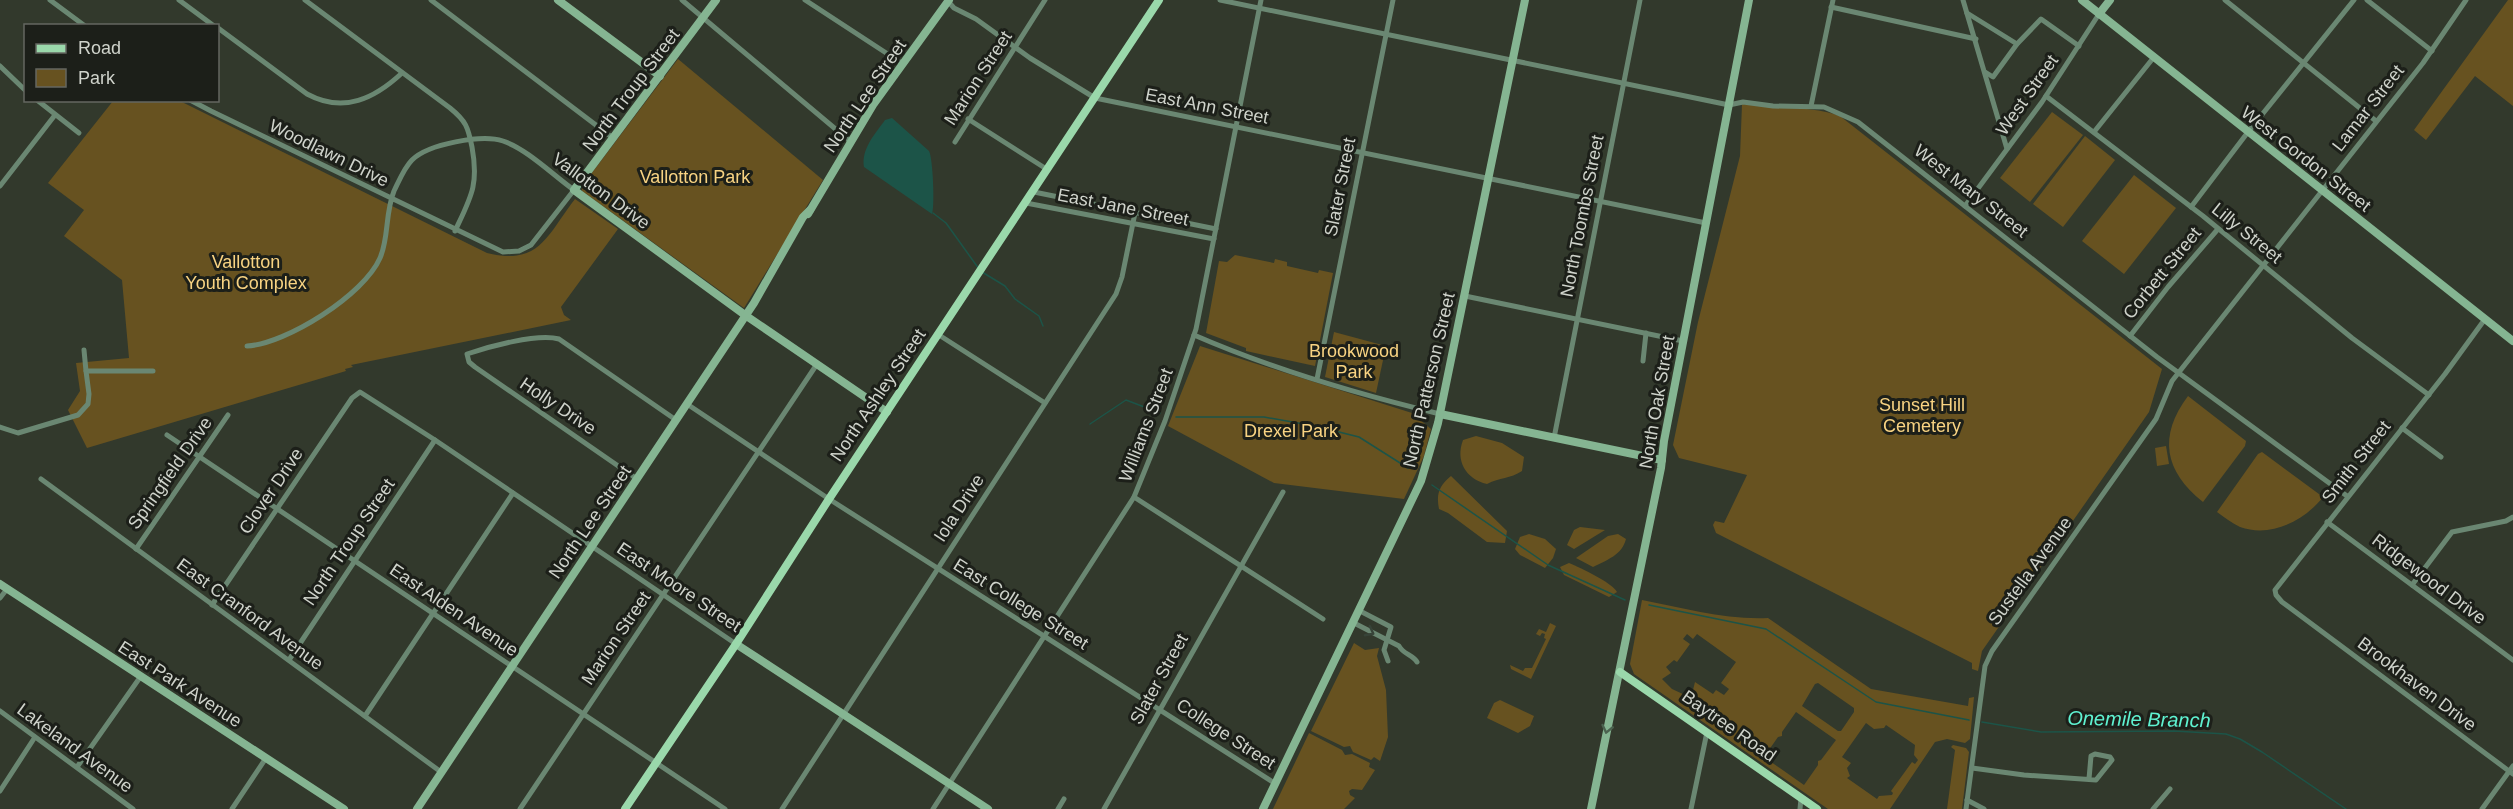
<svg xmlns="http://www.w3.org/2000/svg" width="2513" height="809" font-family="Helvetica,sans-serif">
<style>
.green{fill:#675220;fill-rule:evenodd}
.water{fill:#1c5448}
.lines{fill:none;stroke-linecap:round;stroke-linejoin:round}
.stream{stroke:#1c5448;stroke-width:1.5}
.street{stroke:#6a8772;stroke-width:5}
.secondary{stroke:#85b592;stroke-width:8}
.primary{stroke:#9ad8ab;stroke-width:8}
.oneway{stroke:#374338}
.oneway2{stroke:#4b624f}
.labels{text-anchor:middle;stroke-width:6;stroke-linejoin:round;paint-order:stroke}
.street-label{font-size:18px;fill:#cfd3cb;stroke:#1c1f19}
.park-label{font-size:18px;fill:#f8d382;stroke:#1c1f19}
.water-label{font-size:20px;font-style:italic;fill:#5ff2d1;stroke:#1c1f19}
</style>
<rect width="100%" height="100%" fill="#32392c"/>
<!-- green -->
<g class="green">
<polygon points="2508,0 2513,0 2513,106 2475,76 2426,140 2414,130"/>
<polygon points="678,59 823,180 744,308 582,191 582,186"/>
<path d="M113,101h67l307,152c53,13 60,-18 88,-54l43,30 -57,78 3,8 7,5 -220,45 2,2 -8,2 1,2 -259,77 -19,-38 12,-19 -4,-28 53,-5 -7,-78 -58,-44 20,-26 -36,-27z"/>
<path d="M1742,104c30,4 71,2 98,12l322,253 -13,43 -167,239 -4,20 -6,-2v-6l-256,-130 -3,-8 2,-4 9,2 23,-48 -68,-17 -6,-13 25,-123 42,-166z"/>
<polygon points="2052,112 2083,135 2030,202 2000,178"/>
<polygon points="2085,136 2115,160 2063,227 2033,204"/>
<polygon points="2134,175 2176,208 2124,274 2082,241"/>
<polygon points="1235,255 1274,263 1275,259 1287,262 1287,266 1318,273 1319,270 1333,273 1315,366 1246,351 1246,348 1206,333 1219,261 1227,262"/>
<polygon points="1334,332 1386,346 1376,393 1325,377"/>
<polygon points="1200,346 1412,413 1431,429 1424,456 1404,499 1274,483 1168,426"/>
<path d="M2188,396l58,45 -1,5 -42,56c-39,-31 -45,-66 -15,-106z"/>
<path d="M1476,436l26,7 22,14 -2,14c-12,8 -22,6 -35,13 -21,-5 -32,-23 -24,-44z"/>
<polygon points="2166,446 2169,464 2157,466 2155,448"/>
<path d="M2262,452l61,45c-19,24 -52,41 -83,30 -8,-4 -16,-10 -23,-15l41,-58z"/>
<path d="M1451,476l56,55 -2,12 -18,-1 -39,-29 -9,-4c-3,-15 0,-23 12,-33z"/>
<polygon points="1580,527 1605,530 1574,549 1567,545 1574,530"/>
<polygon points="1529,534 1545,539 1556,549 1553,558 1545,568 1520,555 1515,549 1520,537"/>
<path d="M1618,534l8,5c-4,16 -19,21 -33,28l-17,-9 32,-22z"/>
<path d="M1569,563c12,5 42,19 48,29l-8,5 -45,-22 -4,-8z"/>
<path d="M1642,600c42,8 84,20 126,18l103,71 97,17 1,-8 5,-1 -4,42 -5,4 -18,-4 -12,3 -45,67h-62l-194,-135 -4,-10zM1687,634l6,5 4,-5 39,28 -15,21 8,6 -5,6 -8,-5 -3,4 -18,-12 -2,8 -6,-1 -2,6 -13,-6 -10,-10 9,-6 -5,-6 8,-7 3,2 13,-18 -7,-5zM1818,683l36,25v4l-13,19h-3l-36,-25 13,-22zM1796,712l40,28 -15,20 -3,1v4l-14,20 -40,-28 14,-20 4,-1v-4zM1866,723l8,6 10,-1 2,-3 29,20 -1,10 4,5 -3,4 -3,-2 -21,29 2,2 -1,2 -13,1 -2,3 -30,-21 3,-2 -3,-8 4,-5 -9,-6z"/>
<polygon points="1550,623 1556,626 1531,679 1511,669 1510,665 1523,671 1525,668 1532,668 1546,639 1544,638 1545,634 1542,633 1540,636 1536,634 1539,629 1546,632"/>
<polygon points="1354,643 1365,650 1379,648 1377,656 1386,690 1388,737 1380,761 1374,757 1371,760 1353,752 1350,746 1344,747 1311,731"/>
<polygon points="1500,700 1534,716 1530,726 1518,733 1487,718 1494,703"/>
<polygon points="1309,733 1342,750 1345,755 1352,754 1370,763 1369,767 1375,770 1362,790 1352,789 1349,791 1350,795 1355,798 1344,809 1273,809"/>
<polygon points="1953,745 1966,748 1969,752 1962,809 1947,809 1955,750 1951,747"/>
</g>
<!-- water -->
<path class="water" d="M892,118l37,33c4,7 6,57 3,63l-68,-47c-3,-18 11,-33 21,-47z"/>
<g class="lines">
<!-- stream -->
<g class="stream">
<polyline points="933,213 946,223 979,269"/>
<polyline points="982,272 1005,286 1015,299 1039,316 1043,326"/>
<polyline points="1176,417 1264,417 1315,426 1359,437 1408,468"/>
<polyline points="1090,424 1126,400 1160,413"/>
<polyline points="1432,485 1548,565 1625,600"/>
<polyline points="1649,605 1766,629 1876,702 1969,720"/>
<polyline points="1982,722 2041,732 2174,731 2226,734 2240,739 2262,752 2346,809"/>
</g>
<!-- street -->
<g class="street">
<polyline points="50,0 85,26"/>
<polyline points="179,0 214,26"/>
<path d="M305,0l145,108c16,13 18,19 22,39 7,38 -1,50 -17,84"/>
<polyline points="431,0 613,138"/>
<polyline points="682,0 851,142"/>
<polyline points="805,0 903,64"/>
<polyline points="947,0 954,8 976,19 1030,58 1095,98 1706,223"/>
<polyline points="1220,0 1729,105 1743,102 1773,106 1824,107 1858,122 2157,357 2347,496"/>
<polyline points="1963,0 2007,149"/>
<polyline points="2225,0 2376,121"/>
<polyline points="2367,0 2432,51"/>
<polyline points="1831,7 1976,39"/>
<polyline points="1967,13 2017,44"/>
<path d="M218,28l89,66c37,20 68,4 95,-21"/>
<polyline points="0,66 26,91"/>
<polyline points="1985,72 1993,77 2017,44 2041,19 2079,46"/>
<polyline points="2046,96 2203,216 2352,338 2429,395"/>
<polyline points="37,100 79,133"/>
<path d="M190,100l21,11 292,141 16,-1 12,-6 43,-55c-21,-15 -47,-41 -71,-49 -21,-7 -75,3 -91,19 -8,8 -13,21 -18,31 -9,22 -5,47 -14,67 -16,37 -94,86 -133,88"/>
<polyline points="1811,106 1833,0"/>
<polyline points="968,119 1048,170"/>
<polyline points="2094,132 2154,57"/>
<polyline points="955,142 1045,0"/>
<polyline points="0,186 55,115"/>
<polyline points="1034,192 1216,229"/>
<polyline points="1026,203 1214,239"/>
<polyline points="1965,206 2042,102 2099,14"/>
<polyline points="2191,207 2248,132 2354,0"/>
<polyline points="1465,296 1683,341"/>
<polyline points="2485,319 2445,374 2275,590 2276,595 2282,602 2513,774"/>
<polyline points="939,335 1045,403"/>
<path d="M1194,335c78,34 163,59 246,79"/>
<polyline points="2130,336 2168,287 2218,229"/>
<polyline points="84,350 86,371 153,371"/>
<polyline points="1643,361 1646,333"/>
<polyline points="1317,379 1393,0"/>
<polyline points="687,404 829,499 1276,784"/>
<polyline points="0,427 18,433 78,415 88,404 89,394 86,371"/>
<polyline points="2402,428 2441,457"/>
<polyline points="167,435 725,809"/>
<polyline points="1554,438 1640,0"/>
<polyline points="41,479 441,772"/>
<path d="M637,479l-162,-112 -6,-5 -2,-8c21,-7 70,-21 92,-15l117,81"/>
<polyline points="1134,497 1323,619"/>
<polyline points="2327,522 2513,660"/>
<polyline points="136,549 228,415"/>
<polyline points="2412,585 2452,532 2506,521 2513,517"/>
<polyline points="0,598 7,589"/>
<polyline points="212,605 352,398 360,392 435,440 736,644"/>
<polyline points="1360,611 1391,627 1384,650 1388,661"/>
<path d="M1354,623l45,23c4,8 14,9 18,16"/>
<polyline points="289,660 435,440"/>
<polyline points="0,711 133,809"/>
<polyline points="365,716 513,493"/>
<polyline points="77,767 141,676"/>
<polyline points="1972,768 2024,775 2096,780 2112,760 2110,757 2095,754 2091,756 2089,779"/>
<polyline points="0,791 35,737"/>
<polyline points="1967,800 1984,809"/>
<polyline points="232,809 266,758"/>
<polyline points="520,809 817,364"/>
<polyline points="782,809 1116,294 1122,277 1135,213"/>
<polyline points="933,809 1134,497 1165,421 1196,329 1261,0"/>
<polyline points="1058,809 1064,799"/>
<polyline points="1104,809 1283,492"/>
<polyline points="1691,809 1707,732"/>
<polyline points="1800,809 1801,798"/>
<polyline points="1966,809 1985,666 1992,651 2156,419 2172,381 2423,63 2466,0"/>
<polyline points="2153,809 2170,789"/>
<polyline points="2482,809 2513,766"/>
</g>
<!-- secondary -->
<g class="secondary">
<polyline points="558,0 660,76"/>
<polyline points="716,0 574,190 745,315 887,412"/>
<polyline points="2082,0 2513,341"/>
<polyline points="2099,14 2110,0"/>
<polyline points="808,214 873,105 949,0"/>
<polyline points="1440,414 1662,460"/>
<polyline points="0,584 344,809"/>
<polyline points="736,644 988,809"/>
<polyline points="417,809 754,303 803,217 810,210"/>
<polyline points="1263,809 1421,481 1438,423 1525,0"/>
<polyline points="1591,809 1661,468 1664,441 1749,0"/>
</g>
<!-- primary -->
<g class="primary">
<polyline points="1620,672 1817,809"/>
<polyline points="625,809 736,644 829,499 1159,0"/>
</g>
</g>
<!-- one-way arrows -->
<defs><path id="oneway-chevron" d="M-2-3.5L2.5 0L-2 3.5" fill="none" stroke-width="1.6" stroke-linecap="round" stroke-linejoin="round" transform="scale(1.5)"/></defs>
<use class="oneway" href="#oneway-chevron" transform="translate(1370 632) rotate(28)"/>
<use class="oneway2" href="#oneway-chevron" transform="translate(1607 729) rotate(103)"/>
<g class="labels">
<!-- street labels -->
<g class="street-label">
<text transform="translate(978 78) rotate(-57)" y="6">Marion Street</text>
<text transform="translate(631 90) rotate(-53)" y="6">North Troup Street</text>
<text transform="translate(2027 95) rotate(-55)" y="6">West Street</text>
<text transform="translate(865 96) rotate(-56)" y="6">North Lee Street</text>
<text transform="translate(1207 106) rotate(11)" y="6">East Ann Street</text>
<text transform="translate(2368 108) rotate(-52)" y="6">Lamar Street</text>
<text transform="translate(329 153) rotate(26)" y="6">Woodlawn Drive</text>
<text transform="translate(2306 159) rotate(38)" y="6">West Gordon Street</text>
<text transform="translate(1340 187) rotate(-79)" y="6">Slater Street</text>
<text transform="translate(601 191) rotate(36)" y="6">Vallotton Drive</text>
<text transform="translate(1971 191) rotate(38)" y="6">West Mary Street</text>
<text transform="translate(1123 207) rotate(11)" y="6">East Jane Street</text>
<text transform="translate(1582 216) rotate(-79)" y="6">North Toombs Street</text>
<text transform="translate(2247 233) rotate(39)" y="6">Lilly Street</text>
<text transform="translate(2162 273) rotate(-51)" y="6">Corbett Street</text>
<text transform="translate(1429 380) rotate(-77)" y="6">North Patterson Street</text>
<text transform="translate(878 395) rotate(-56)" y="6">North Ashley Street</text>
<text transform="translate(1657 402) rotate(-80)" y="6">North Oak Street</text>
<text transform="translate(558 406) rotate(34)" y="6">Holly Drive</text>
<text transform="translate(1146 425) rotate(-69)" y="6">Williams Street</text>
<text transform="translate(2356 462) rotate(-52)" y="6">Smith Street</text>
<text transform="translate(170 473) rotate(-55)" y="6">Springfield Drive</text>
<text transform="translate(271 491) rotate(-56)" y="6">Clover Drive</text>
<text transform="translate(959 508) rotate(-57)" y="6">Iola Drive</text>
<text transform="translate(590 522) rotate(-56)" y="6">North Lee Street</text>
<text transform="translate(349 542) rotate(-56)" y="6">North Troup Street</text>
<text transform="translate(2030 571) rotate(-54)" y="6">Sustella Avenue</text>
<text transform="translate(2429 579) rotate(37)" y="6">Ridgewood Drive</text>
<text transform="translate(679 587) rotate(34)" y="6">East Moore Street</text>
<text transform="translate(1021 604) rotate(32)" y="6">East College Street</text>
<text transform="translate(454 610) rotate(34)" y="6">East Alden Avenue</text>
<text transform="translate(250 614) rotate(36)" y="6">East Cranford Avenue</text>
<text transform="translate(616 638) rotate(-56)" y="6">Marion Street</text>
<text transform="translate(1159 679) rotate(-61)" y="6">Slater Street</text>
<text transform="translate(180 684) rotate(33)" y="6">East Park Avenue</text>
<text transform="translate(2417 684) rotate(37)" y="6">Brookhaven Drive</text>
<text transform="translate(1729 726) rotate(35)" y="6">Baytree Road</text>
<text transform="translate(1226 734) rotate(33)" y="6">College Street</text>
<text transform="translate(75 748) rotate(36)" y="6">Lakeland Avenue</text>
</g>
<!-- park labels -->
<g class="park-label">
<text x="695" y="183">Vallotton Park</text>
<text x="246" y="268">Vallotton<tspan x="246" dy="21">Youth Complex</tspan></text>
<text x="1354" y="357">Brookwood<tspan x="1354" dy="21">Park</tspan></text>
<text x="1922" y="411">Sunset Hill<tspan x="1922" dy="21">Cemetery</tspan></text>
<text x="1291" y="437">Drexel Park</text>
</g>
<!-- water labels -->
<g class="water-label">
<text transform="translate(2139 719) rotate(1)" y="7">Onemile Branch</text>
</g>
</g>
<!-- legend -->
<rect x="24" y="24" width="195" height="78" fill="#1c1f19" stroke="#646760" stroke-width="1.5"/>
<rect x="36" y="44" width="30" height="9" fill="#9ad8ab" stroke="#646760" stroke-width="1.5"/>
<text x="78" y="54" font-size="18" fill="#cfd3cb">Road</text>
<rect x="36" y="69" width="30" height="18" fill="#675220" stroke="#646760" stroke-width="1.5"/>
<text x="78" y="84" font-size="18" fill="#cfd3cb">Park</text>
</svg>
